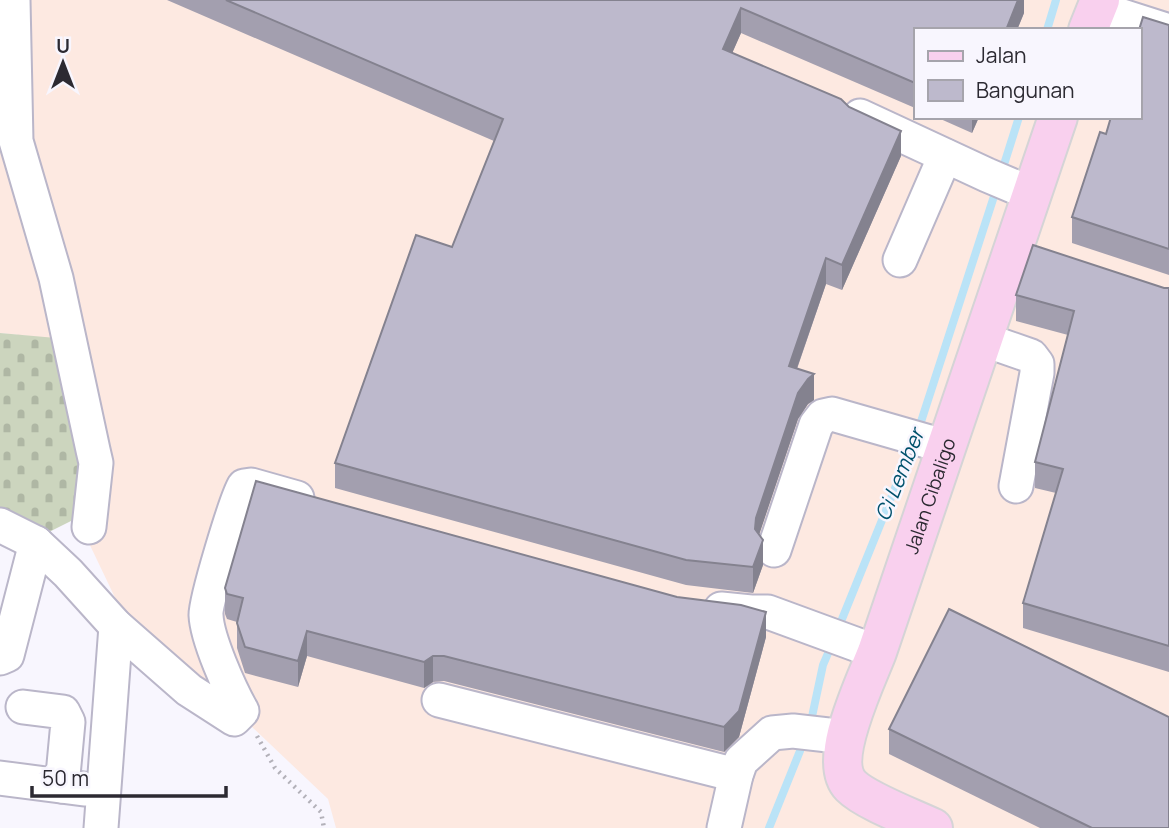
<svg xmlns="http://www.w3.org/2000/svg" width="1169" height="828" font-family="Manrope,sans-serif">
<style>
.industrial{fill:#fde9e1;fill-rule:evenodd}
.cemetery{fill:url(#cemetery-stones)}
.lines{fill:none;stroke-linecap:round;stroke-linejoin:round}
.stream{stroke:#bae3f7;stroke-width:8}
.minor-casing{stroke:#bab6c9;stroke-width:37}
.major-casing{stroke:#d5d4d6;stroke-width:42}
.path{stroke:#b3b1b9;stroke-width:4.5;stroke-dasharray:2 5;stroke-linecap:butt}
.minor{stroke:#fff;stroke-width:33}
.major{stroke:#f9d0ee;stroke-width:38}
.wall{fill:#a39faf}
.shaded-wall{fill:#84828f}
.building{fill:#bdb9cc;stroke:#84828f;stroke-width:2}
.labels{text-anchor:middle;stroke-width:5;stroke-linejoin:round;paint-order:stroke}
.street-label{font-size:19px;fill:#2c2a32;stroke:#f8f6fe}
.water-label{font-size:21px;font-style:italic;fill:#00516c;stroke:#f8f6fe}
</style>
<defs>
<pattern id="cemetery-stones" width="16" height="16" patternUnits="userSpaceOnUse" patternTransform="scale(1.75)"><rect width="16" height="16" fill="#ccd5be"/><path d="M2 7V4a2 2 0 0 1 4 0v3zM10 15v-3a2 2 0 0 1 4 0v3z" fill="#afb7a4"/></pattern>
</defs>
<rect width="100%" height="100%" fill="#f8f6fe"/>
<!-- industrial -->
<path class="industrial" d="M0,0h1169v828h-833l-8,-29 -98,-93 -100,-77 -53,-111 -21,-179 -56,-6zM915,30h224v87h-224z"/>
<!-- cemetery -->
<polygon class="cemetery" points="0,333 56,338 87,447 77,518 39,537 0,516"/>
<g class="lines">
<!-- stream -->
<g class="stream">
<polyline points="1047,30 1056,0"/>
<polyline points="1001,174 1019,117"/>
<polyline points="918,431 997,187"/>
<polyline points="838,629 912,446"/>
<polyline points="810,726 823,665 832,644"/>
<polyline points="769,828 804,741"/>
</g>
<defs>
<g id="minor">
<polyline points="13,0 16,141 56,278 93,450 96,463 89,527"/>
<polyline points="1097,8 1169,31"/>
<polyline points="860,116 987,175 1032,194"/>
<polyline points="900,260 945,156"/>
<polyline points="982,339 1031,356 1037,364 1037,373 1016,486"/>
<path d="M0,525l36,18 32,30 48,53 73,64 45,29 8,-8c-12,-21 -35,-72 -36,-96 -1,-13 30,-116 38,-129l7,-1 46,13"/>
<polyline points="774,550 816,425 823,416 832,414 947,447"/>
<polyline points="721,609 751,612 768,612 877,652"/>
<polyline points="0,658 7,655 36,543"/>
<polyline points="439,700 736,775"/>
<polyline points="23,707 63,712 68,722 62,786"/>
<polyline points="0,778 84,789"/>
<polyline points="101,828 116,626"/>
<polyline points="724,828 736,775 741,761 772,733 793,731 846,737"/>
</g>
<g id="major">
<polyline points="1088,30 1100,0"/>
<path id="s1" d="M933,828c-21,-10 -67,-27 -82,-42 -25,-25 15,-105 26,-134l181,-535"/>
</g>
</defs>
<!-- minor casing -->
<use href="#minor" class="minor-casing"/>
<!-- major casing -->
<use href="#major" class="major-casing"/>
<!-- path -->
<polyline class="path" points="257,736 275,768 321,812 324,828"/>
<!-- minor -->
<use href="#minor" class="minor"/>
<!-- major -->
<use href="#major" class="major"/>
</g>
<!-- wall -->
<g class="wall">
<polygon points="167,0 1024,0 1024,13 1017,30 915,30 915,108 741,33 732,53 901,156 842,290 826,284 797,369 814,400 808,404 798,419 759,534 763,565 753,593 686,585 335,488 335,463 452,247 494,141"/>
<polygon points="1169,25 1169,275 1072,243 1072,217 1106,134"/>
<polygon points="936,117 979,117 972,133"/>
<polygon points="1169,288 1169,672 1023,628 1023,603 1056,493 1035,488 1035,462 1068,335 1016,321 1016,295"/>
<polygon points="225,588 766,637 739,737 724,752 444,681 433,682 424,688 307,656 298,687 245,673 237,648 237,622 227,619 225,614"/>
<polygon points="889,729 1169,828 1040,828 889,754"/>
</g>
<!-- shaded-wall -->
<g class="shaded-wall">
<polygon points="1018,0 1024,0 1024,13 1017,30 1006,30"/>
<polygon points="741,8 741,33 723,74 723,49"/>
<polygon points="972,117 979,117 972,133"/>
<polygon points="901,131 901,156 842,290 842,265"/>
<polygon points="826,258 826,284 789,391 789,366"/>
<polygon points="814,374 814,400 808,404 798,419 756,544 756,518 798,393 808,379"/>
<polygon points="763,540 763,565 753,593 753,567"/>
<polygon points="766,612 766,637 739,737 724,752 724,727"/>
<polygon points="307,631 307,656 298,687 298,661"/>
<polygon points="433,656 433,682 424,688 424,662"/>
</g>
<!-- building -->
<g class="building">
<polygon points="226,0 1018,0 1006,30 915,30 915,83 741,8 723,49 841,99 849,107 901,131 842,265 826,258 789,366 814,374 808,379 798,393 756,518 755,529 763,540 753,567 686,560 335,463 416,235 452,247 503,119"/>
<polygon points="1143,17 1169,25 1169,249 1072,217 1100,132 1106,134 1111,117 1139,117 1139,30"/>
<polygon points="1033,245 1164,288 1169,288 1169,646 1023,603 1063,469 1035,462 1074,311 1016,295"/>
<polygon points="256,481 677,597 741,605 766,612 739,711 724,727 444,656 433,656 424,662 307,631 298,661 245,647 237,623 243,598 227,594 225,588"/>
<polygon points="949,609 1169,717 1169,828 1092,828 889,729"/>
</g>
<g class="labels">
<!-- street labels -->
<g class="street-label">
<text dy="7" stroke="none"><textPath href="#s1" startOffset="399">Jalan Cibaligo</textPath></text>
</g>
<!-- water labels -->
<g class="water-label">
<text transform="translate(900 475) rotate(-68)" y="7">Ci Lember</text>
</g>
</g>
<!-- legend -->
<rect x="914" y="28" width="228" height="91" fill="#f8f6fe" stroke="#a6a4ac" stroke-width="2"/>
<rect x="928" y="51" width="35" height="10" fill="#f9d0ee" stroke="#a6a4ac" stroke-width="2"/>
<text x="976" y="63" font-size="21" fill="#2c2a32">Jalan</text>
<rect x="928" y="80" width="35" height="21" fill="#bdb9cc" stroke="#a6a4ac" stroke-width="2"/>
<text x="976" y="98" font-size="21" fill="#2c2a32">Bangunan</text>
<!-- north arrow -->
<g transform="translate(63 63)" stroke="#f8f6fe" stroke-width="5" paint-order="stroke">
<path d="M0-5L12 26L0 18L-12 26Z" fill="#2c2a32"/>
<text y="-10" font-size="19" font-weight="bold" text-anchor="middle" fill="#2c2a32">U</text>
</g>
<!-- scale -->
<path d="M32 786v10h194v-10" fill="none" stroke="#2c2a32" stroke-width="3.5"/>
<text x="42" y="786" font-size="21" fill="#2c2a32" stroke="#f8f6fe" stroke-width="5" paint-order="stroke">50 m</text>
</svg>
